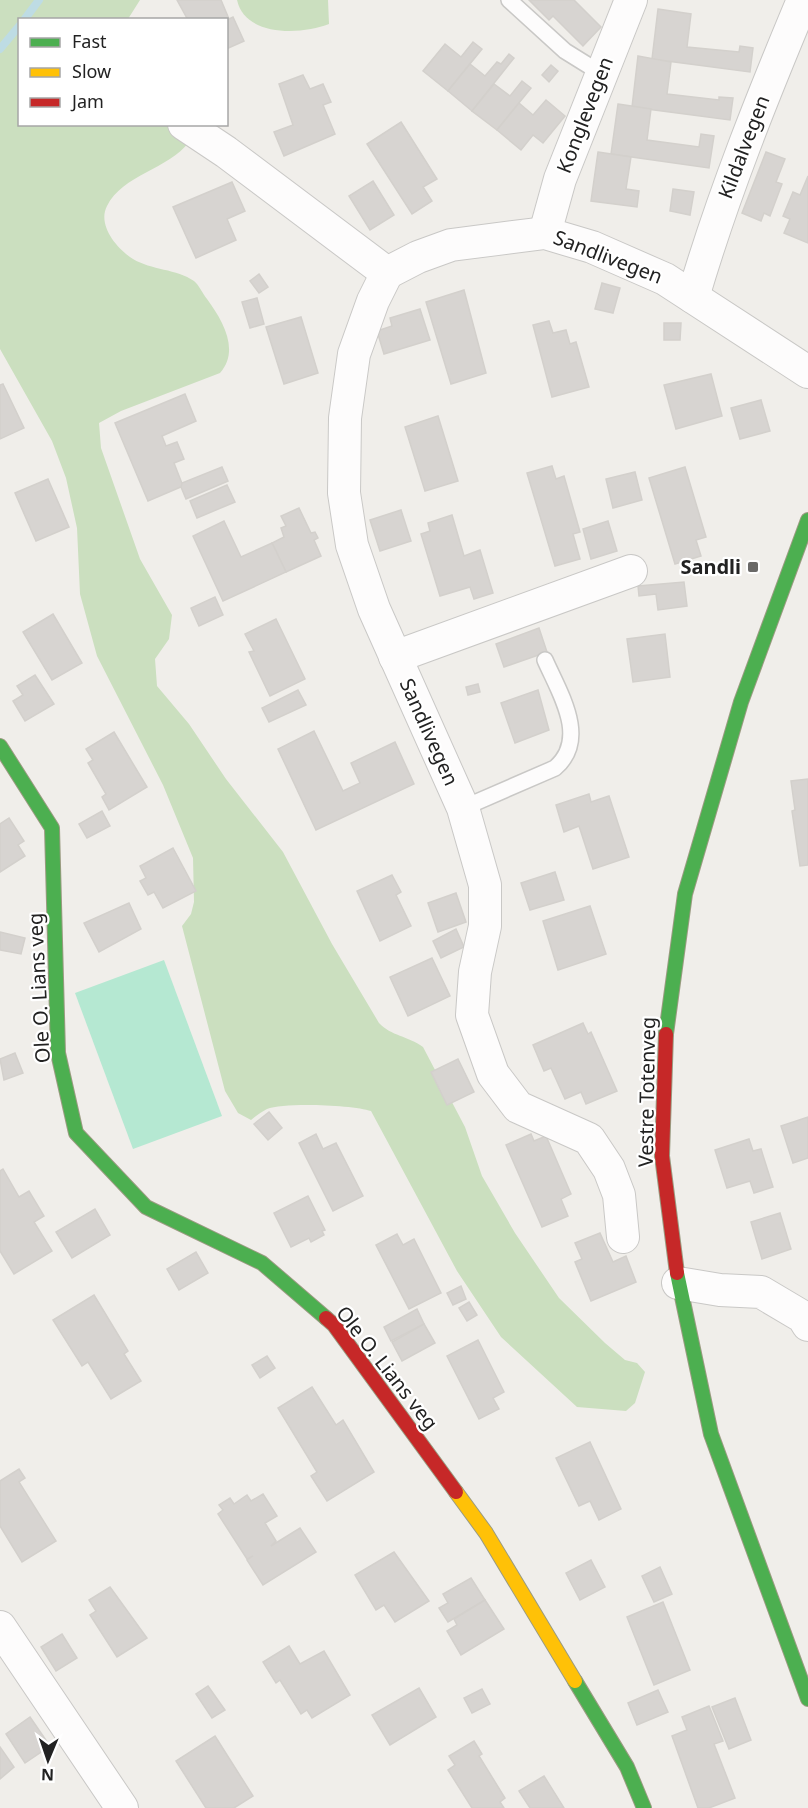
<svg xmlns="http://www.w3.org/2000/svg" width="808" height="1808" font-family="'Noto Sans',sans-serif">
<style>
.forest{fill:#cbdfbf}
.pitch{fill:#b5e8d2}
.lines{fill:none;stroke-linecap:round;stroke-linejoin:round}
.stream{stroke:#bedce4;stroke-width:8}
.building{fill:#d7d4d1;stroke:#d3d0cc;stroke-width:1.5}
.lane-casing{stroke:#c9c8c6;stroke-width:18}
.street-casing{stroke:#c9c8c6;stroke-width:34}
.fast-casing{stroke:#9a9b81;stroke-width:16}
.slow-casing{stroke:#9a9b81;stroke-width:16}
.jam-casing{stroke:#9a9b81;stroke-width:16}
.lane{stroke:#fdfcfc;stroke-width:15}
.street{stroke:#fdfcfc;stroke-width:32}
.fast{stroke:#4caf50;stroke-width:14}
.slow{stroke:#ffc107;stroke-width:14}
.jam{stroke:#c62828;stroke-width:14}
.poi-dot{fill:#6a6968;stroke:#fff;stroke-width:2}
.labels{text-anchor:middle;stroke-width:4.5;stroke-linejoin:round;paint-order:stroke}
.street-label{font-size:20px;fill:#222;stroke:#fff}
.poi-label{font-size:20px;font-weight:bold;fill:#222;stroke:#fff;text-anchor:end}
</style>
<rect width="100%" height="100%" fill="#f0eeea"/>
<!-- forest -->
<g class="forest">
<path d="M0,0h140l-12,19 -108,1v104h163l6,18c-20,27 -67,33 -82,64 -10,19 10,43 26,53 18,11 44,10 61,22 5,4 9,13 13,18 16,22 33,51 13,74l-99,38 -22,12 2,25 39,111 32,56 -3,24 -14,20 2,27 32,38 37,55 57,73 49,92 47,79c12,13 29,13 44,24l42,80 17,49 33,57 44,65 46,45 20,17 12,3 8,9 -10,31 -9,8 -49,-4 -76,-70 -44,-66 -86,-160c-18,-6 -87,-9 -104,-2 -6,3 -11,7 -16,11l-13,-7 -13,-22 -43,-165 9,-12 3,-12 -1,-44 -30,-73 -66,-129 -17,-62 -3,-66 -11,-50 -14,-37 -52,-92z"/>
<path d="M237,0h91l1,24c-28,11 -84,13 -92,-24z"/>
</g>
<!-- pitch -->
<polygon class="pitch" points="164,960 222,1116 133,1149 75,993"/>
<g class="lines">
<!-- stream -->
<g class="stream">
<polyline points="24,20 39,0"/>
<polyline points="0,49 20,25"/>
</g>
</g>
<!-- building -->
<g class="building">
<polygon points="177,0 221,0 229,19 233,17 244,41 226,49 226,20 188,20"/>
<polygon points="529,0 574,0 601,27 583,46 553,16 549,20"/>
<polygon points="658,9 691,14 687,47 739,52 740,46 753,48 750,72 652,59"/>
<polygon points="473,42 482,49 448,91 423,71 445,44 461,57"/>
<polygon points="509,54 514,58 472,111 448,91 470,64 485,76 497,62 501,64"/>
<polygon points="638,56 671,62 667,94 719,100 719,97 733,98 730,120 632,107"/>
<polygon points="551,65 558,71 549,82 542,75"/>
<polygon points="303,75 310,89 323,84 331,102 323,105 335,134 284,156 274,132 293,125 279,84"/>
<polygon points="522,81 531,88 497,130 472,111 494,84 510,96"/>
<polygon points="546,100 565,116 543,143 533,135 521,150 497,130 519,103 533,115"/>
<polygon points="618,104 651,109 647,140 699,147 701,134 714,136 709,168 611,154"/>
<polygon points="401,122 437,179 423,187 432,201 412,214 367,144"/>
<polygon points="598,152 631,157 626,189 639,191 637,207 591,201"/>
<polygon points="766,152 785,159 776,182 782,184 770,216 764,213 761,221 742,213"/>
<polygon points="808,176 808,243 784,233 790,219 783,216 793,192 800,195"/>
<polygon points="373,181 394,215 370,230 349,196"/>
<polygon points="232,182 245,211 227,219 236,240 196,258 173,207"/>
<polygon points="673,189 694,192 690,215 670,211"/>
<polygon points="259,274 268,287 259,293 250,281"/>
<polygon points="602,283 620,288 613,313 595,309"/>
<polygon points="464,290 486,373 451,384 426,302"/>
<polygon points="257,298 264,324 250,328 242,302"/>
<polygon points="420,309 430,340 384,354 377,331 392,326 390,318"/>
<polygon points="301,317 318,373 284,384 266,327"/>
<polygon points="549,321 553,333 566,330 570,344 576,342 589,387 552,397 533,325"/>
<polygon points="664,323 681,323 680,340 664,340"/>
<polygon points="711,374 722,416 676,429 664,385"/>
<polygon points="3,384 24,428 0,439 0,385"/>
<polygon points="185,394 196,421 162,436 166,446 177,442 184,459 174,463 183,486 148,501 115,423"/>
<polygon points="761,400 770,431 740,439 731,408"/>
<polygon points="438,416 458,481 425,491 405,427"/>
<polygon points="552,466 556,479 564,476 580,532 573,534 580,559 555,566 527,473"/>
<polygon points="222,467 228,481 186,499 181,487 182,483"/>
<polygon points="685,467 706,537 696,540 701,556 675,564 649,478"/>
<polygon points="635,472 642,500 613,508 606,479"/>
<polygon points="48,479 69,527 36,541 15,493"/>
<polygon points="227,485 235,502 197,518 190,501"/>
<polygon points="299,508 311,533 315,532 318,538 314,540 321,556 286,572 272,543 284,537 281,528 286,526 281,516"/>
<polygon points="401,510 411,541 380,551 370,520"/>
<polygon points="452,515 464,556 480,550 493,593 474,599 470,587 440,596 421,534 430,531 428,523"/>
<polygon points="224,521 241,557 272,543 286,572 223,601 193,536"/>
<polygon points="608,521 617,551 591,559 583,529"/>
<polygon points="684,582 687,606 658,610 656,594 639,596 638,586"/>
<polygon points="215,597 223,615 199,626 191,608"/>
<polygon points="53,614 82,663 52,680 23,632"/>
<polygon points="276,619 305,679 270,696 249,652 254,651 245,634"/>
<polygon points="539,628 547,652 504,667 496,644"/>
<polygon points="665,634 670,677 633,682 627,639"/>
<polygon points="35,675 54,704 25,721 13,701 23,695 17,686"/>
<polygon points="478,684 480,692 468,695 466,687"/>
<polygon points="298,690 306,705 269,722 262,708"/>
<polygon points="538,690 549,730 515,743 501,703"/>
<polygon points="314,731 343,791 360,783 351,763 395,742 414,784 316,830 278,749"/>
<polygon points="114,732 147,787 109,810 102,797 106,794 88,763 93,760 86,749"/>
<polygon points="808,779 808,865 800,866 792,811 795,810 791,781"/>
<polygon points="589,794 591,802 609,796 629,857 593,869 579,826 564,832 556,805"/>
<polygon points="102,811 110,826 87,838 79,824"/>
<polygon points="9,818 24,841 18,845 25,856 0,872 0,824"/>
<polygon points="173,848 196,891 163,908 154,892 148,895 140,881 146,878 140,866"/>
<polygon points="555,872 564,900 530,910 521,883"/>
<polygon points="392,875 401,892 396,895 411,926 380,941 357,891"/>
<polygon points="456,893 466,922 438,932 428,903"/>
<polygon points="129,903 141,929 99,952 84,923"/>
<polygon points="590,906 606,954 558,970 543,921"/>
<polygon points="456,929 464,947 441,958 433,941"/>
<polygon points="0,932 25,938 21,954 0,950"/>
<polygon points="432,958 450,996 408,1016 390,977"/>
<polygon points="583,1023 588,1034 591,1032 617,1091 586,1104 581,1092 565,1099 551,1068 544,1071 533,1045"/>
<polygon points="15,1053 23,1073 4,1080 0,1059"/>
<polygon points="458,1059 474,1092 447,1105 431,1072"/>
<polygon points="269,1112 282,1128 268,1140 254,1124"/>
<polygon points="808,1117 808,1158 793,1163 781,1126"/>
<polygon points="316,1134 323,1149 336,1143 363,1196 333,1211 299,1143"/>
<polygon points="531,1134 534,1141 546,1136 571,1194 561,1199 568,1216 542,1227 506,1145"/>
<polygon points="749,1139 753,1151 761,1149 773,1187 754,1193 750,1181 727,1188 715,1150"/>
<polygon points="3,1169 19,1197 29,1191 44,1216 34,1222 52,1251 14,1274 0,1251 0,1171"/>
<polygon points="308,1196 325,1230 322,1231 324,1235 311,1242 309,1238 291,1247 274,1213"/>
<polygon points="95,1209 110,1235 72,1258 56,1232"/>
<polygon points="780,1213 791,1249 762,1259 751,1222"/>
<polygon points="600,1233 613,1262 626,1256 636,1282 591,1301 575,1262 582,1259 575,1243"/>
<polygon points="397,1234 403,1245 414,1239 441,1293 409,1309 376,1245"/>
<polygon points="196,1252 208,1273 179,1290 167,1269"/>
<polygon points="461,1286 466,1299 453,1305 447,1293"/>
<polygon points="94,1295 128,1351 124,1354 141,1381 111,1399 88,1362 82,1366 53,1320"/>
<polygon points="469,1302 477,1315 467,1321 459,1308"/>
<polygon points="417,1309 424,1324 391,1341 384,1327"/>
<polygon points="424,1324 435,1343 402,1361 392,1342"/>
<polygon points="478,1340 504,1392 493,1398 499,1409 479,1419 447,1356"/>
<polygon points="267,1356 275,1368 260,1378 252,1365"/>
<polygon points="312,1387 336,1425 343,1420 374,1472 327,1501 311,1476 317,1472 278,1408"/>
<polygon points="590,1442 621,1509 599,1520 590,1501 579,1506 556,1458"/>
<polygon points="19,1469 25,1478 19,1482 56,1541 22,1562 0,1526 0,1481"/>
<polygon points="263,1494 277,1516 265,1523 276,1541 271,1546 300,1528 316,1552 263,1585 247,1560 253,1556 247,1559 218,1514 223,1510 219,1505 230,1498 234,1504 247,1495 251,1501"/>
<polygon points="394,1552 429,1601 395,1622 384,1605 376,1610 355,1575"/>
<polygon points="591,1560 605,1587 580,1600 566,1573"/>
<polygon points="660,1567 672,1594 654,1602 642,1576"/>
<polygon points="471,1578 485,1600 448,1622 439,1608 448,1603 443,1594"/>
<polygon points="110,1587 147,1638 117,1657 90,1615 96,1611 89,1600"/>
<polygon points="485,1600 504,1629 461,1655 447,1631 457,1625 454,1619"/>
<polygon points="663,1602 690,1670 654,1685 627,1617"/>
<polygon points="62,1634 77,1658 56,1671 41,1647"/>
<polygon points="289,1646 300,1664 324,1651 350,1695 312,1718 307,1710 301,1714 280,1680 276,1683 263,1662"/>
<polygon points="208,1686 225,1710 212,1718 196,1694"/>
<polygon points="419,1688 436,1717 390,1745 372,1715"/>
<polygon points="482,1689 490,1704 472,1713 464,1698"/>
<polygon points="658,1690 668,1712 637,1725 628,1703"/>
<polygon points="735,1698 751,1740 729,1749 712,1707"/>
<polygon points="709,1706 723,1741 714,1744 735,1798 709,1808 698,1808 672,1736 687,1730 682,1717"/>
<polygon points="30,1717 50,1746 25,1763 6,1734"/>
<polygon points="215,1736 253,1796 234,1808 206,1808 176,1761"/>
<polygon points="474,1741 482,1754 479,1756 505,1798 500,1802 504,1808 472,1808 448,1770 455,1765 449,1756"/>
<polygon points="0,1747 14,1767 0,1779"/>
<polygon points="544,1776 564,1808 530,1808 519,1791"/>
</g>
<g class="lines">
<defs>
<g id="lane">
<polyline points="509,0 565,51 602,74"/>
<path d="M463,808l92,-40c34,-29 5,-74 -10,-108"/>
</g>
<g id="street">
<polyline points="184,124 226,152 387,273 418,257 451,245 545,233 592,247 665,279 808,372"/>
<polyline points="545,233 560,179 631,0"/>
<polyline points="387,273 373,301 354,354 345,418 344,493 352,545 374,609 463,808 485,885 485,926 475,972 472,1015 493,1074 518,1107 589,1139 609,1169 619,1195 623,1237"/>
<path d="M693,297c30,-102 69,-199 110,-297"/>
<polyline points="395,657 631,571"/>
<polyline points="678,1283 720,1290 761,1292 803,1317 808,1325"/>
<polyline points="0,1627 122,1808"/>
</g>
<g id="fast">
<polyline points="0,746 52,828 58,1053 76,1133 146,1207 262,1263 326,1318"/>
<polyline points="666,1034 685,894 741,702 808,520"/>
<polyline points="677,1273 711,1434 808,1699"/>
<polyline points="575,1681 627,1767 644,1808"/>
</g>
<polyline id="slow" points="456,1492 486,1533 575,1681"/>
<g id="jam">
<polyline points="666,1034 662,1156 677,1273"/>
<polyline points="326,1318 334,1325 456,1492"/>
</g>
</defs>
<!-- lane casing -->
<use href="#lane" class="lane-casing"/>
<!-- street casing -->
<use href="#street" class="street-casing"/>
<!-- fast casing -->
<use href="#fast" class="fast-casing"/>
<!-- slow casing -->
<use href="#slow" class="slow-casing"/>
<!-- jam casing -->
<use href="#jam" class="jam-casing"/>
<!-- lane -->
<use href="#lane" class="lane"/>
<!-- street -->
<use href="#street" class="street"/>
<!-- fast -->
<use href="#fast" class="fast"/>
<!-- slow -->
<use href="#slow" class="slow"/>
<!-- jam -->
<use href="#jam" class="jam"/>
</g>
<!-- markers -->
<rect class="poi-dot" x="747" y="561" width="12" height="12" rx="3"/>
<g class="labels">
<!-- street labels -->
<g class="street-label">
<text transform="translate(585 115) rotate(-69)" y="7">Konglevegen</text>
<text transform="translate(744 147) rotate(-69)" y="7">Kildalvegen</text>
<text transform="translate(608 257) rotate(21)" y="7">Sandlivegen</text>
<text transform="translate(429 732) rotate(66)" y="7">Sandlivegen</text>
<text transform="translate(39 988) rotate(-93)" y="7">Ole O. Lians veg</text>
<text transform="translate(647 1092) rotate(-89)" y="7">Vestre Totenveg</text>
<text transform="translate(387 1368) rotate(52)" y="7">Ole O. Lians veg</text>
</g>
<!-- poi labels -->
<g class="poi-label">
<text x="741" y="574">Sandli</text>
</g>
</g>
<!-- legend -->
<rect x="18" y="18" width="210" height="108" fill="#ffffff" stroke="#a7a7a7" stroke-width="1.5"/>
<rect x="30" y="38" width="30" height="9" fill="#4caf50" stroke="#a7a7a7" stroke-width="1.5"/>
<text x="72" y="48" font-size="18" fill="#222222">Fast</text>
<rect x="30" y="68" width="30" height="9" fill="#ffc107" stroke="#a7a7a7" stroke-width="1.5"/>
<text x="72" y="78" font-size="18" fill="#222222">Slow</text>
<rect x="30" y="98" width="30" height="9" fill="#c62828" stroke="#a7a7a7" stroke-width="1.5"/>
<text x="72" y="108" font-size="18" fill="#222222">Jam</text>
<!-- north arrow -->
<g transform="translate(48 1760) rotate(182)" stroke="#ffffff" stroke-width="4.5" paint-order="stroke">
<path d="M0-4.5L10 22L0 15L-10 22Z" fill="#222222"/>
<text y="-9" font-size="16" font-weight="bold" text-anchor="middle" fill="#222222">N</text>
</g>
</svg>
